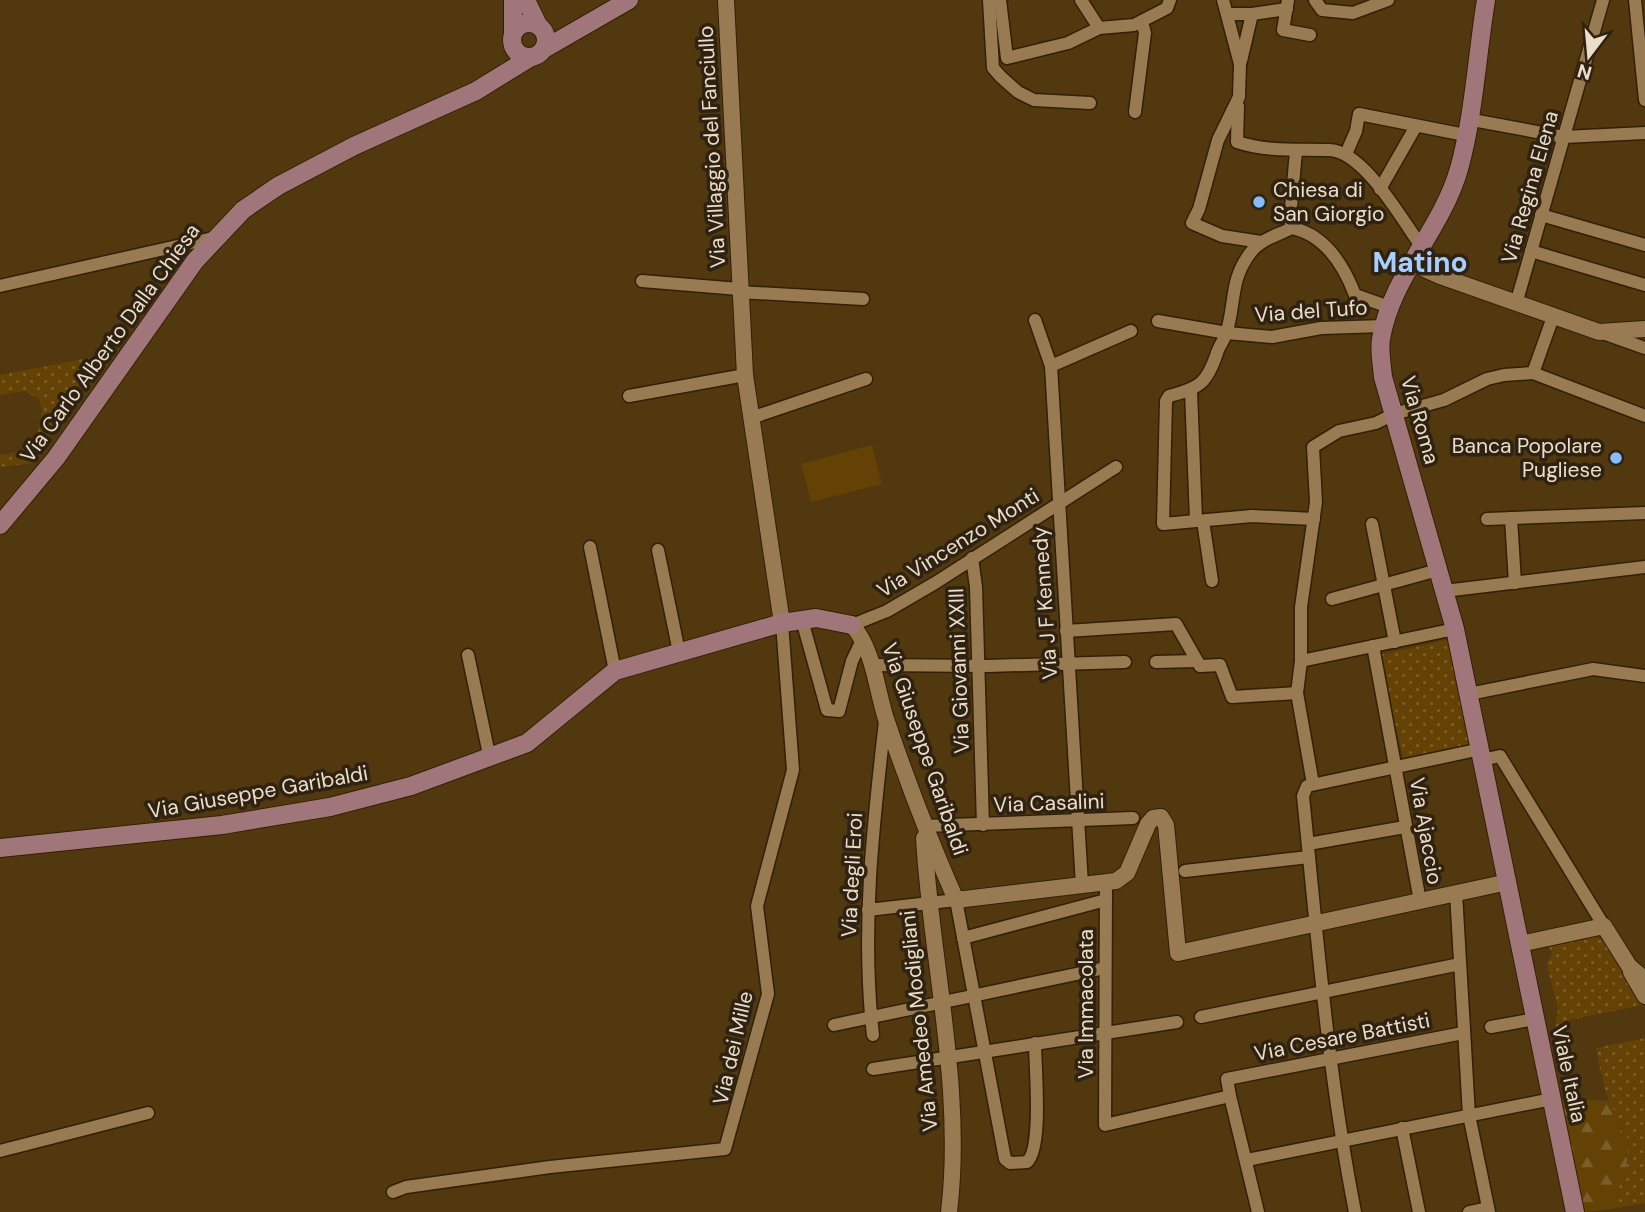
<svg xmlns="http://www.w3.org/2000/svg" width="1645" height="1212" font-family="'DM Sans',sans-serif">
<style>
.green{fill:url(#green-dots)}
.forest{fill:url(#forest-firs)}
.pitch{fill:#644205}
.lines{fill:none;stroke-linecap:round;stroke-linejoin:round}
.minor-casing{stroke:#332002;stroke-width:15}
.tertiary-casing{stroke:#332002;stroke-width:18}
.secondary-casing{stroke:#332002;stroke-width:20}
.minor{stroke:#987b53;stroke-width:12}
.tertiary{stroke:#987b53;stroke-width:16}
.secondary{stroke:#a1767b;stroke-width:18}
.poi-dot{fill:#87bbfb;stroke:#2e2212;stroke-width:2.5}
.labels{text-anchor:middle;stroke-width:7;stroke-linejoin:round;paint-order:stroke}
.street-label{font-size:21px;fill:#edddc8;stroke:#2e2212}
.poi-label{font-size:21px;fill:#edddc8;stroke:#2e2212;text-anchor:start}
.district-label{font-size:28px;font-weight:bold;fill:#a8ceff;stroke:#2e2212}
</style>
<defs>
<pattern id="green-dots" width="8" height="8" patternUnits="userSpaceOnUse" patternTransform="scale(1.75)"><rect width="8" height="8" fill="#644205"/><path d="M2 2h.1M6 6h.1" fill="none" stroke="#7a5d28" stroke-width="1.8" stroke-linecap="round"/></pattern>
<pattern id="forest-firs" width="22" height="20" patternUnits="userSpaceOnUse" patternTransform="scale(1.75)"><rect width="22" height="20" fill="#644205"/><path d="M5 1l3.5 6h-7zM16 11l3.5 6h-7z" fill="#7a5d28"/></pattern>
</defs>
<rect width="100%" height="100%" fill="#52380f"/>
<!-- green -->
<g class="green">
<polygon points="104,355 60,407 47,447 38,433 42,410 39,399 24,391 0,395 0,375"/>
<polygon points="28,450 41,455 35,463 0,467 0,455"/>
<polygon points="1451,639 1473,745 1404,761 1379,655"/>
<path d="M1594,936c24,5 38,48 48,69l-77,16 6,31 -9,2 -7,-27 3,-18 -10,-39 -1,-7 5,-10 -3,-6z"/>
<path d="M1645,1038v165l-28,5c-2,-25 14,-44 11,-70 -18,-20 -27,-63 -32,-90z"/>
</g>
<!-- forest -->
<polygon class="forest" points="1560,1097 1577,1111 1586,1108 1587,1100 1609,1101 1617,1115 1620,1129 1628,1138 1629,1147 1625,1173 1618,1187 1617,1208 1585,1212"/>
<!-- pitch -->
<polygon class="pitch" points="872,445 882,484 811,502 801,464"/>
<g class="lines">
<defs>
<g id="minor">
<polyline points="989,0 993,68 1001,77 1018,92 1034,100 1090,103"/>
<polyline points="1000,0 1007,58 1068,43 1099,28 1134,25 1167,8 1170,0"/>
<polyline points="1081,0 1099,28"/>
<polyline points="1223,0 1240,64 1239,97 1218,140 1199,209 1192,223 1222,236 1261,242"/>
<polyline points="1288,0 1283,30 1310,35"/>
<polyline points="1315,0 1322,10 1353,13 1388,0"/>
<polyline points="1635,0 1645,100"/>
<polyline points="1228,14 1252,14 1287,9"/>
<polyline points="1241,61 1252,14"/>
<path d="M1238,106l-1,36c31,10 61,7 92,8 35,1 73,70 92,96"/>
<polyline points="1135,112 1145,33 1142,22"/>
<polyline points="1467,119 1564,137 1645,133"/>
<polyline points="1346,154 1356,131 1359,114 1465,135"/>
<polyline points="1380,189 1416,126"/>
<polyline points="1541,215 1645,245"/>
<path d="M1292,228c-14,7 -31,11 -41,24 -22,28 -15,52 -25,82 -2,6 -7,12 -9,19 -10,30 -17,35 -48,43l-3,5 -3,123 89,-8 62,3"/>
<path d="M1292,228c34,7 52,38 63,67l37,13"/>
<polyline points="1292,228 1290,219 1296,151"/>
<polyline points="1531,251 1645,285"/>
<polyline points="642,281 739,289"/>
<polyline points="0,286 213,238"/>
<polyline points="739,292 863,299"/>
<polyline points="1516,304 1603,0"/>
<polyline points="1035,320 1051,366 1082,885"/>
<polyline points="1158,321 1227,333 1272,337 1321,328 1384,326"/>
<polyline points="1603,333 1645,348"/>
<polyline points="1051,366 1131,331"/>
<polyline points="1533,373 1553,317"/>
<polyline points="1191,391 1196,520"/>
<polyline points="629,396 745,375"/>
<polyline points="751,418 866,379"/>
<polyline points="1511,518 1515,583"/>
<polyline points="1487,519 1645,513"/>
<polyline points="1203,521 1212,581"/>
<polyline points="1372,524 1395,642"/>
<polyline points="590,547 615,671"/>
<polyline points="658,550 679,652"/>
<polyline points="972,558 976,587 983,825"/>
<polyline points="1444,591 1645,567"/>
<polyline points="1332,599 1438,570"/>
<polyline points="802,620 827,710 839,711 852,661 863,638"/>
<polyline points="852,625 887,611 935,583 1116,467"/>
<polyline points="1066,631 1176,624 1200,666 1220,665 1232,697 1297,693"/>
<polyline points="1373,646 1420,901"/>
<polyline points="468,655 490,759"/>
<polyline points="1301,661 1455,629"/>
<polyline points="1156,662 1197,661"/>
<polyline points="871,665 987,666 1125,662"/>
<polyline points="1469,694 1593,669 1645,676"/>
<polyline points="1482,760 1500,756 1604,926"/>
<polyline points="1313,784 1297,693 1301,661 1301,607 1316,502 1313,447 1339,431 1376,423 1394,414 1444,400 1487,379 1504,375 1533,373 1645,416"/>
<polyline points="924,826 1133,818"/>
<polyline points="1308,844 1405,827"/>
<polyline points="1185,871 1309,857"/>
<polyline points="1106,883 1105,1125 1230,1096 1227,1079 1463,1033"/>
<polyline points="1456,893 1469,1115 1489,1212"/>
<path d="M868,910l88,-10 49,259 5,4 17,-1c16,-14 8,-95 8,-119"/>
<polyline points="963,938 1106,900"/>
<polyline points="1201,1017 1460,964"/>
<polyline points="834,1025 1105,968"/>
<polyline points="1491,1027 1535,1019"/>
<path d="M873,1035c-12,-105 0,-210 12,-314"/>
<polyline points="873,1069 1177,1022"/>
<polyline points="1230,1096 1258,1212"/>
<polyline points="1402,1128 1419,1212"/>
<polyline points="0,1151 148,1113"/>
<polyline points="1247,1160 1552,1099"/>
<polyline points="393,1192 406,1187 550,1167 725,1149 768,994 757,906 793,770 782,623"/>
<path d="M1355,1212c-27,-137 -38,-277 -52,-416l4,-10 174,-37"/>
<polyline points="1469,1212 1488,1208"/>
</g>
<g id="tertiary">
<polyline points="726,0 745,375 782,623"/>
<polyline points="1411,263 1440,276 1599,332 1645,329"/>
<path d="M852,625c22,25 24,63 34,94 21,62 44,122 70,181l160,-19 11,-8 21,-49 5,-6 8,-1 5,8 12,128 330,-71"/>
<path d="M924,838c7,124 40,250 25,374"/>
<polyline points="1520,944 1604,926 1629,966 1645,980"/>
<polyline points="1631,972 1645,996"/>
</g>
<g id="secondary">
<polyline points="526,0 538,25"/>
<path d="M1486,0c-9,55 -12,115 -27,169 -17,60 -68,108 -78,170 -2,12 1,26 2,38l72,252 120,583"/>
<circle cx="529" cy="40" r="17"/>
<polyline points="513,33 513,0"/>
<polyline points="544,49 629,0"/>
<polyline points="0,525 56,458 195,261 243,210 278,186 354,146 476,91 531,57"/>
<polyline points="0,848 222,825 330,807 411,786 527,743 615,671 782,623 816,618 852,625"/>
</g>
</defs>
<!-- minor casing -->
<use href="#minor" class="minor-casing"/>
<!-- tertiary casing -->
<use href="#tertiary" class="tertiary-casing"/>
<!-- secondary casing -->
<use href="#secondary" class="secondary-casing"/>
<!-- minor -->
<use href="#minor" class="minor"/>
<!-- tertiary -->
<use href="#tertiary" class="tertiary"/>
<!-- secondary -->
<use href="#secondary" class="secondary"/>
</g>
<!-- markers -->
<g class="poi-dot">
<circle cx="1259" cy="202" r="7"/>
<circle cx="1616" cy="458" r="7"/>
</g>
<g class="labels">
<!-- street labels -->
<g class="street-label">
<text transform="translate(712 147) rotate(-93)" y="7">Via Villaggio del Fanciullo</text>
<text transform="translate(1530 187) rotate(-74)" y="7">Via Regina Elena</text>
<text transform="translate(1311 311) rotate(-4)" y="7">Via del Tufo</text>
<text transform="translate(110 343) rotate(-54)" y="7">Via Carlo Alberto Dalla Chiesa</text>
<text transform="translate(1420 420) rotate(74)" y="7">Via Roma</text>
<text transform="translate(958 543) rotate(-32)" y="7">Via Vincenzo Monti</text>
<text transform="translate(1045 603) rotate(-94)" y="7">Via J F Kennedy</text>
<text transform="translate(959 671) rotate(-92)" y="7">Via Giovanni XXIII</text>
<text transform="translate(925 749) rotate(71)" y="7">Via Giuseppe Garibaldi</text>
<text transform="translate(258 792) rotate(-10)" y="7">Via Giuseppe Garibaldi</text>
<text transform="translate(1049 803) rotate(-2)" y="7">Via Casalini</text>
<text transform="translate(1426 831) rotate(80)" y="7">Via Ajaccio</text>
<text transform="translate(852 875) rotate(-87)" y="7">Via degli Eroi</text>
<text transform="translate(1086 1004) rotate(-90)" y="7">Via Immacolata</text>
<text transform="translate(919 1021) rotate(-96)" y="7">Via Amedeo Modigliani</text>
<text transform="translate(1342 1037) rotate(-11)" y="7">Via Cesare Battisti</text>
<text transform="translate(733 1048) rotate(-77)" y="7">Via dei Mille</text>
<text transform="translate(1569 1074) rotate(78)" y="7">Viale Italia</text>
</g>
<!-- poi labels -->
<g class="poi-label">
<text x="1273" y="197">Chiesa di<tspan x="1273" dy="24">San Giorgio</tspan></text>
<text x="1602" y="453" text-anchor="end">Banca Popolare<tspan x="1602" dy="24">Pugliese</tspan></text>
</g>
<!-- district labels -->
<g class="district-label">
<text x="1420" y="272">Matino</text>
</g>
</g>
<!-- north arrow -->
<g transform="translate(1589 56) rotate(196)" stroke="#2e2212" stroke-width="5" paint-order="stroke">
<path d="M0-5L12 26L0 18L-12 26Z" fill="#edddc8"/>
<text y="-10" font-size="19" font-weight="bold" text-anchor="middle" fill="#edddc8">N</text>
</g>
</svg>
